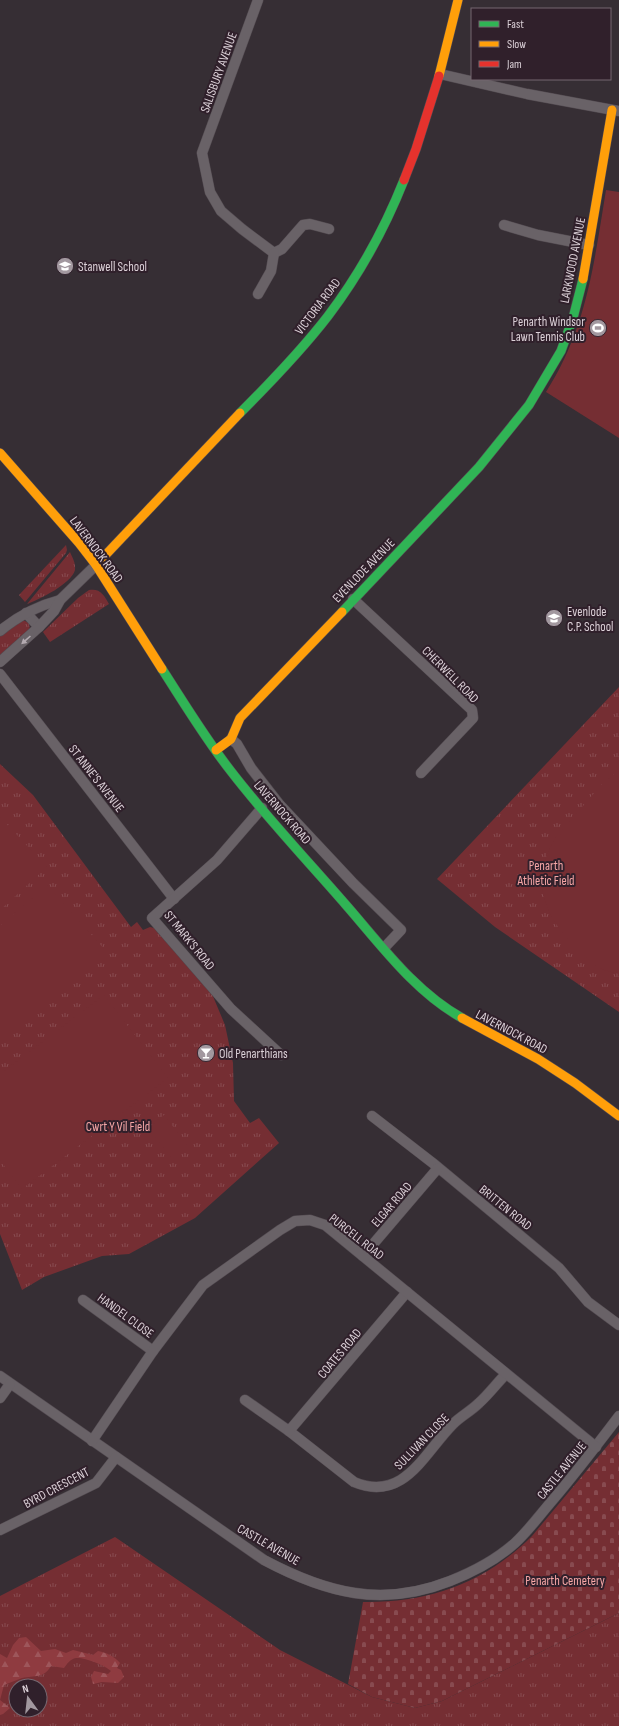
<svg xmlns="http://www.w3.org/2000/svg" width="619" height="1726" font-family="'Sofia Sans Condensed',sans-serif">
<style>
.grass{fill:url(#grass-tufts);fill-rule:evenodd}
.forest{fill:url(#forest-firs)}
.cemetery{fill:url(#cemetery-stones)}
.garden{fill:#752e33}
.lines{fill:none;stroke-linecap:round;stroke-linejoin:round}
.street-casing{stroke:#534b51;stroke-width:11}
.fast-casing{stroke:#534b51;stroke-width:10}
.slow-casing{stroke:#534b51;stroke-width:10}
.jam-casing{stroke:#534b51;stroke-width:10}
.street{stroke:#696267;stroke-width:10}
.fast{stroke:#30b455;stroke-width:9}
.slow{stroke:#ff9f0a;stroke-width:9}
.jam{stroke:#e5322d;stroke-width:9}
.oneway{fill:#b4aab0}
.labels{text-anchor:middle;stroke-width:4;stroke-linejoin:round;paint-order:stroke}
.street-label{font-size:13px;fill:#dcd1d8;stroke:#30202b}
.poi-label{font-size:13px;fill:#dcd1d8;stroke:#30202b;text-anchor:start}
.park-label{font-size:13px;fill:#f6a6a6;stroke:#30202b}
</style>
<defs>
<pattern id="grass-tufts" width="24" height="20" patternUnits="userSpaceOnUse"><rect width="24" height="20" fill="#752e33"/><path d="M3 7l-1-3M5 7V3M7 7l1-3M15 17l-1-3M17 17v-4M19 17l1-3" fill="none" stroke="#884b50"/></pattern>
<pattern id="forest-firs" width="22" height="20" patternUnits="userSpaceOnUse"><rect width="22" height="20" fill="#8f3b40"/><path d="M5 1l3.5 6h-7zM16 11l3.5 6h-7z" fill="#9e565b"/></pattern>
<pattern id="cemetery-stones" width="16" height="16" patternUnits="userSpaceOnUse"><rect width="16" height="16" fill="#752e33"/><path d="M2 7V4a2 2 0 0 1 4 0v3zM10 15v-3a2 2 0 0 1 4 0v3z" fill="#884b50"/></pattern>
</defs>
<rect width="100%" height="100%" fill="#362e34"/>
<!-- grass -->
<g class="grass">
<polygon points="66,545 67,550 66,553 25,602 19,595"/>
<path d="M70,552c2,5 6,11 5,18 -4,14 -35,29 -48,34z"/>
<path d="M89,590c11,-2 15,5 20,14l-59,38 -7,-10 35,-34z"/>
<polygon points="23,620 29,623 30,630 0,657 0,636"/>
<polygon points="619,687 619,1012 495,927 437,879"/>
<polygon points="0,764 33,795 131,927 137,922 143,930 150,927 154,928 212,994 225,1025 233,1063 234,1101 250,1123 259,1118 279,1143 195,1218 129,1254 102,1256 44,1277 22,1290 0,1234"/>
<path d="M115,1537l165,113 92,47 43,11 27,-7 177,-88v113h-619v-130zM16,1686h24v24h-24z"/>
</g>
<!-- forest -->
<path class="forest" d="M26,1637l15,14 14,-2 11,4 7,-3 20,5 5,-4c9,2 16,5 22,12l-3,5 4,2 3,7 -6,6 -16,-1 -9,2 -2,-7 3,-6 14,3 3,-3c-6,-6 -27,-14 -35,-13 -6,1 -9,6 -12,10l-13,-2c-8,13 -16,9 -29,12 -6,2 -12,5 -18,7l-4,15 10,8 -7,6 -3,1v-61l7,4 6,-13 6,-7z"/>
<!-- cemetery -->
<path class="cemetery" d="M619,1432v181l-177,88 -27,7 -43,-11 -24,-13 15,-82c66,1 122,-19 169,-66z"/>
<!-- garden -->
<g class="garden">
<path d="M606,190l13,2v246l-73,-46c41,-64 48,-129 60,-202z"/>
<path d="M619,770v204c-6,-2 -15,-3 -21,-7 -6,-3 -12,-11 -18,-16 -35,-32 -52,-70 -24,-114l47,-54z"/>
<polygon points="0,817 47,867 0,910"/>
<polygon points="47,885 104,949 0,1040 0,926"/>
<polygon points="104,995 168,1078 22,1189 0,1160 0,1074"/>
<polygon points="164,1115 187,1145 171,1157 148,1128"/>
</g>
<g class="lines">
<defs>
<g id="street">
<polyline points="258,0 202,153 210,192 221,211 242,229 274,253 282,249 303,225 310,224 329,229"/>
<polyline points="440,74 527,94 619,111"/>
<polyline points="504,225 538,235 589,245"/>
<polyline points="258,294 271,271 274,253"/>
<polyline points="353,599 472,710 473,718 421,773"/>
<polyline points="26,613 39,627"/>
<path d="M0,631c18,-15 37,-25 60,-31"/>
<polyline points="0,662 39,627 54,611 60,600 96,565"/>
<polyline points="0,674 174,899"/>
<polyline points="231,739 237,744 251,768 279,804 353,883 401,930 384,948"/>
<polyline points="262,808 217,860 152,918 231,1009 281,1055"/>
<polyline points="372,1116 434,1164 528,1242 559,1268 588,1302 619,1325"/>
<polyline points="363,1256 438,1168"/>
<polyline points="83,1300 153,1351"/>
<path d="M0,1376l264,184c62,33 118,48 186,21 23,-9 46,-21 65,-38 13,-12 24,-27 36,-41 24,-28 46,-57 68,-86"/>
<polyline points="0,1398 10,1384"/>
<path d="M245,1400l44,31 65,51c50,21 70,-29 99,-58 8,-8 18,-13 26,-21 10,-9 18,-20 27,-29"/>
<polyline points="289,1431 407,1292"/>
<polyline points="92,1441 153,1351 203,1285 280,1230 295,1221 310,1220 325,1225 596,1447"/>
<polyline points="0,1530 96,1483 116,1457"/>
</g>
<g id="fast">
<path d="M240,413c31,-31 61,-62 88,-97 31,-41 57,-88 76,-136"/>
<polyline points="342,612 479,467 529,405 561,351 573,318 583,279"/>
<path d="M162,669c22,34 43,69 68,101 36,47 77,90 116,135 35,40 69,87 116,113"/>
</g>
<g id="slow">
<polyline points="439,76 458,0"/>
<polyline points="583,279 612,110"/>
<polyline points="0,453 79,543 96,565 162,669"/>
<polyline points="96,565 240,413"/>
<polyline points="216,750 231,739 240,718 342,612"/>
<polyline points="462,1018 538,1059 575,1083 619,1116"/>
</g>
<polyline id="jam" points="404,180 416,149 439,76"/>
</defs>
<!-- street casing -->
<use href="#street" class="street-casing"/>
<!-- fast casing -->
<use href="#fast" class="fast-casing"/>
<!-- slow casing -->
<use href="#slow" class="slow-casing"/>
<!-- jam casing -->
<use href="#jam" class="jam-casing"/>
<!-- street -->
<use href="#street" class="street"/>
<!-- fast -->
<use href="#fast" class="fast"/>
<!-- slow -->
<use href="#slow" class="slow"/>
<!-- jam -->
<use href="#jam" class="jam"/>
</g>
<!-- one-way arrows -->
<defs><path id="oneway-solid" d="M-6-.8H1V-3.2L6.5 0L1 3.2V.8H-6Z"/></defs>
<use class="oneway" href="#oneway-solid" transform="translate(26 640) rotate(138)"/>
<!-- icons -->
<defs>
<symbol id="school-disc" viewBox="-11 -11 22 22"><circle r="9.5" fill="#a2989f" stroke="#30202b"/><path d="M0-5L7-2L0 1L-7-2ZM-4 1L0 2.5L4 1V4Q0 6-4 4Z" fill="#fff"/></symbol>
<symbol id="stadium-disc" viewBox="-11 -11 22 22"><circle r="9.5" fill="#a2989f" stroke="#30202b"/><path d="M0-5a6.5 5 0 1 0 0 10a6.5 5 0 1 0 0-10ZM-3.5-1.8h7v3.6h-7Z" fill="#fff"/></symbol>
<symbol id="bar-disc" viewBox="-11 -11 22 22"><circle r="9.5" fill="#a2989f" stroke="#30202b"/><path d="M-6-5H6L.8 .8V4.5H3.5V6h-7V4.5H-.8V.8Z" fill="#fff"/></symbol>
</defs>
<g fill-rule="evenodd">
<use href="#school-disc" x="55" y="256" width="20" height="20"/>
<use href="#stadium-disc" x="588" y="318" width="20" height="20"/>
<use href="#school-disc" x="544" y="608" width="20" height="20"/>
<use href="#bar-disc" x="196" y="1043" width="20" height="20"/>
</g>
<g class="labels">
<!-- street labels -->
<g class="street-label">
<text transform="translate(218 72) rotate(-70)" y="5">SALISBURY AVENUE</text>
<text transform="translate(572 260) rotate(-79)" y="5">LARKWOOD AVENUE</text>
<text transform="translate(317 306) rotate(-53)" y="5">VICTORIA ROAD</text>
<text transform="translate(97 549) rotate(53)" y="5">LAVERNOCK ROAD</text>
<text transform="translate(363 570) rotate(-46)" y="5">EVENLODE AVENUE</text>
<text transform="translate(451 674) rotate(45)" y="5">CHERWELL ROAD</text>
<text transform="translate(97 778) rotate(52)" y="5">ST ANNE'S AVENUE</text>
<text transform="translate(283 812) rotate(49)" y="5">LAVERNOCK ROAD</text>
<text transform="translate(190 940) rotate(51)" y="5">ST MARK'S ROAD</text>
<text transform="translate(512 1031) rotate(28)" y="5">LAVERNOCK ROAD</text>
<text transform="translate(391 1204) rotate(-49)" y="5">ELGAR ROAD</text>
<text transform="translate(506 1207) rotate(39)" y="5">BRITTEN ROAD</text>
<text transform="translate(357 1236) rotate(38)" y="5">PURCELL ROAD</text>
<text transform="translate(126 1315) rotate(36)" y="5">HANDEL CLOSE</text>
<text transform="translate(339 1353) rotate(-50)" y="5">COATES ROAD</text>
<text transform="translate(421 1441) rotate(-46)" y="5">SULLIVAN CLOSE</text>
<text transform="translate(561 1470) rotate(-51)" y="5">CASTLE AVENUE</text>
<text transform="translate(56 1487) rotate(-28)" y="5">BYRD CRESCENT</text>
<text transform="translate(269 1544) rotate(30)" y="5">CASTLE AVENUE</text>
</g>
<!-- poi labels -->
<g class="poi-label">
<text x="78" y="271">Stanwell School</text>
<text x="585" y="326" text-anchor="end">Penarth Windsor<tspan x="585" dy="15">Lawn Tennis Club</tspan></text>
<text x="567" y="616">Evenlode<tspan x="567" dy="15">C.P. School</tspan></text>
<text x="219" y="1058">Old Penarthians</text>
</g>
<!-- park labels -->
<g class="park-label">
<text x="546" y="870">Penarth<tspan x="546" dy="15">Athletic Field</tspan></text>
<text x="118" y="1131">Cwrt Y Vil Field</text>
<text x="565" y="1585">Penarth Cemetery</text>
</g>
</g>
<!-- legend -->
<rect x="471" y="8" width="140" height="72" fill="#30202b" stroke="#756770"/>
<rect x="479" y="21" width="20" height="6" fill="#30b455" stroke="#756770"/>
<text x="507" y="28" font-size="12" fill="#dcd1d8">Fast</text>
<rect x="479" y="41" width="20" height="6" fill="#ff9f0a" stroke="#756770"/>
<text x="507" y="48" font-size="12" fill="#dcd1d8">Slow</text>
<rect x="479" y="61" width="20" height="6" fill="#e5322d" stroke="#756770"/>
<text x="507" y="68" font-size="12" fill="#dcd1d8">Jam</text>
<!-- north arrow -->
<g transform="translate(28 1698) rotate(345)"><circle r="19" fill="#30202b" stroke="#756770"/>
<path d="M0-3L7 15L0 10L-7 15Z" fill="#a2989f"/>
<text y="-6" font-size="11" font-weight="bold" text-anchor="middle" fill="#dcd1d8">N</text>
</g>
</svg>
